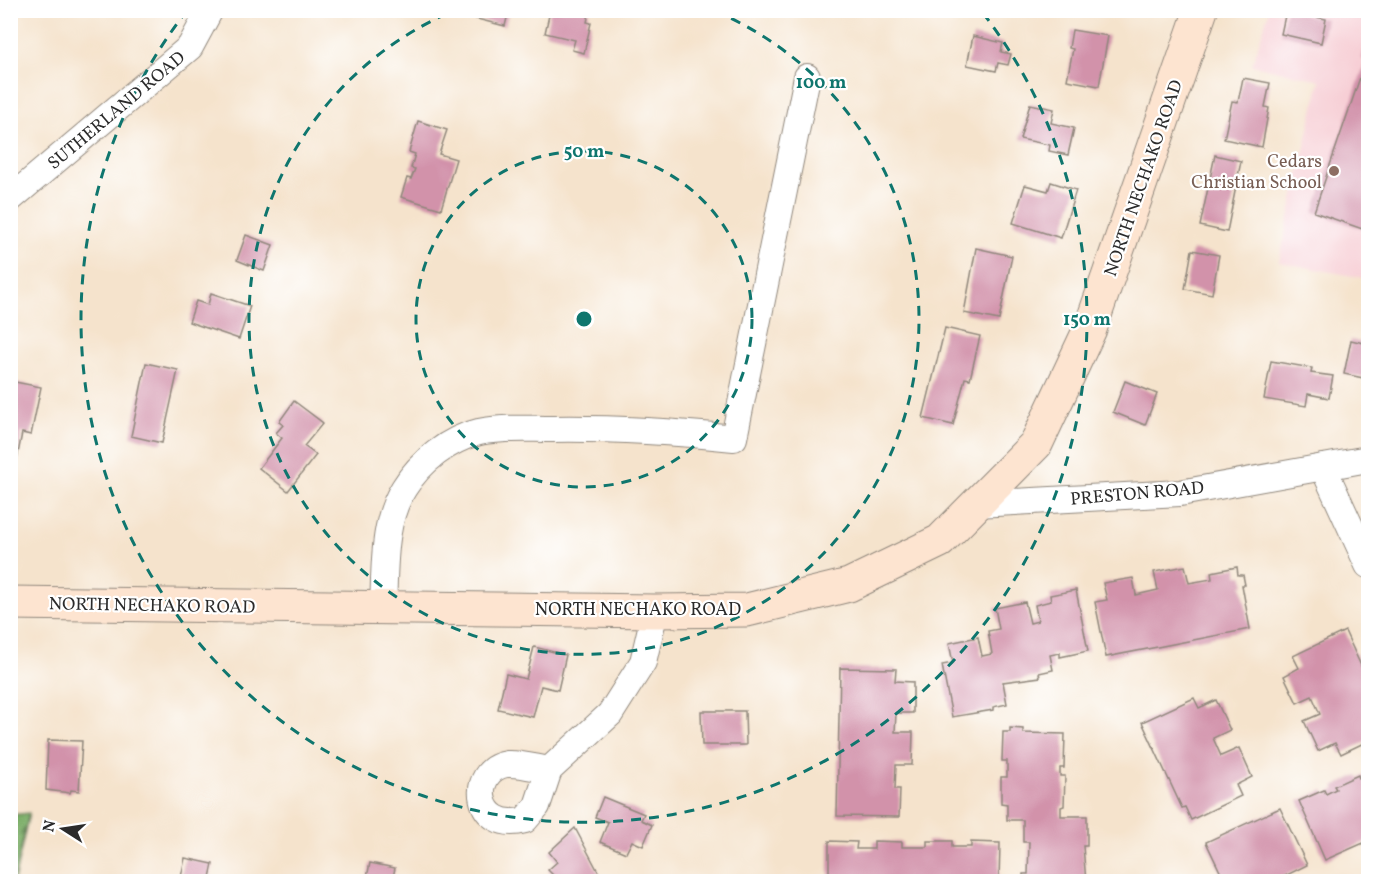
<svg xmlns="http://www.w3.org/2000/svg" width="1379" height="892" font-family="Vollkorn,serif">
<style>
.built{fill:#f7cfd5}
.forest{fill:url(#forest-firs);stroke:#546c4a;stroke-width:1.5}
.building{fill:#d292aa}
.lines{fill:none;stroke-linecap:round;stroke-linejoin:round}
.minor-casing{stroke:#90877c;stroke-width:28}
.secondary-casing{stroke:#90877c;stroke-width:35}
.minor{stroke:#fff;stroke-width:26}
.secondary{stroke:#fde4d0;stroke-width:33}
.ring{fill:none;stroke:#0f766e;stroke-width:3;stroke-dasharray:10 8}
.education-dot{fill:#8d6e63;stroke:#fff;stroke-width:2}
.labels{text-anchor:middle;stroke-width:4.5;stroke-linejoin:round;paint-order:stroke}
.street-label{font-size:18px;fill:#2b2b2b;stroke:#fff}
.education-label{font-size:18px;fill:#785e54;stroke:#fff;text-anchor:end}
.centre{fill:#0f766e;stroke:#fff;stroke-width:3}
.ring-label{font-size:18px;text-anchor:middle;font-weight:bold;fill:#0f766e;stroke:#fff;stroke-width:4.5;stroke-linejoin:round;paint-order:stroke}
</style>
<defs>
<pattern id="forest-firs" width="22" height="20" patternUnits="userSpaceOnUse" patternTransform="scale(1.5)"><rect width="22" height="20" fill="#7cae68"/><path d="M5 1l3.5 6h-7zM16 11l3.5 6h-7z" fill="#668e56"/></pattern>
</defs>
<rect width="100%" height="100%" fill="#fff"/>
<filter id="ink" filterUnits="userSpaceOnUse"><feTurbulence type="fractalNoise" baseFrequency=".0167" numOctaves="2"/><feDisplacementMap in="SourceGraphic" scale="12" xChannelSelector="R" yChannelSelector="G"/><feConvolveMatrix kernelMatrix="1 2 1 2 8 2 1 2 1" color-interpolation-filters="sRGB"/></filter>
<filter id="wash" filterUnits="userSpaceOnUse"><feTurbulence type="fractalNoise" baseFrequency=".008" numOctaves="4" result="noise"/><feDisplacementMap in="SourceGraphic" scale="24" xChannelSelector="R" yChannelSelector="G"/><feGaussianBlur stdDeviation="1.35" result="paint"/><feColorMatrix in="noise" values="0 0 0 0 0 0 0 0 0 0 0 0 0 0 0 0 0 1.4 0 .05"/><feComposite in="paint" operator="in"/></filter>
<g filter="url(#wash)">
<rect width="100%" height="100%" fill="#f5e3cc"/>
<!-- built -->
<polygon class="built" points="1269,11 1368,11 1368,279 1279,262 1320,80 1252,65"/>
<!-- forest -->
<polygon class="forest" points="29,813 14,881 11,881 11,815"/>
<g id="blocks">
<!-- building -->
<g class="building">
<polygon points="475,10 509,10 505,26 473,18"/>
<polygon points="555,10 590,10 587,22 591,23 584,53 572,50 575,40 545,33 550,11"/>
<polygon points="1286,11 1326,19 1321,43 1281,34"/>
<polygon points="1072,30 1108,36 1099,86 1067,80 1073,49 1069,48"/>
<polygon points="973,36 1003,43 1001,52 1011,54 1008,65 998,63 996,71 967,65"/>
<polygon points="1364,51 1368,52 1368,231 1314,212 1366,60 1362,59"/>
<polygon points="1243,78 1270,83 1265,107 1269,108 1262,147 1224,139 1232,101 1238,102"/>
<polygon points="1030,104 1054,109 1051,123 1074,128 1068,155 1049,151 1050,145 1020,139"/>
<polygon points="418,121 447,130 439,154 456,159 441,209 401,197 407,178 411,179 415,169 411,168 415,154 409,152"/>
<polygon points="1215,155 1241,161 1227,232 1200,226"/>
<polygon points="1051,182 1076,190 1061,238 1013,223 1025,185 1048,191"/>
<polygon points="246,235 273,245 264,271 237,260"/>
<polygon points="976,248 1012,256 999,320 964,313"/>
<polygon points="1192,250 1219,255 1212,294 1185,289"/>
<polygon points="211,293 250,306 239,339 189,322 196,301 208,305"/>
<polygon points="945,328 980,336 970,379 965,378 953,425 923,418"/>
<polygon points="1351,340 1368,344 1368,379 1344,374"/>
<polygon points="1271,361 1312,368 1311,373 1333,376 1329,398 1308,394 1306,406 1264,399"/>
<polygon points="146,363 178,370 162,443 131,436"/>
<polygon points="10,381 41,387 31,435 22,433 17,459 10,458"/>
<polygon points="1125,381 1157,394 1145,425 1113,412"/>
<polygon points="294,401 323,423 304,446 316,455 288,491 259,468 282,438 276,433 283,425 279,422"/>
<polygon points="1185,566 1189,583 1212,579 1211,572 1237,567 1238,575 1243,575 1245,585 1242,585 1250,629 1106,657 1095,602 1107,600 1103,583 1133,578 1136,595 1158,590 1154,572"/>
<polygon points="1076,590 1088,651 1060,657 1060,653 1050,655 1053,670 1039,673 1040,677 1003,682 1007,704 993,707 993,710 952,717 942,665 953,663 949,643 978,637 982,656 992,654 988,631 999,629 995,608 1025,602 1030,623 1038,621 1035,605 1051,601 1050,595"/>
<polygon points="1345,631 1368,681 1368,741 1341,754 1335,743 1318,751 1304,721 1320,714 1312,696 1297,703 1284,676 1299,668 1293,656"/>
<polygon points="534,647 566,655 558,690 541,686 533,717 498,709 506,674 526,679"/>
<polygon points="840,668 896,669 895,681 913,682 913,713 896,713 895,732 913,732 912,765 896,765 895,789 900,789 899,817 837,816"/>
<polygon points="1194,698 1199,708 1216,700 1230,730 1213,738 1221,756 1239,748 1252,777 1236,785 1241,796 1191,820 1185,807 1182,808 1142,722"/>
<polygon points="701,711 745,711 746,745 702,745"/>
<polygon points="1010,728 1023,729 1023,733 1065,734 1064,768 1060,768 1060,776 1065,776 1064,806 1061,807 1061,816 1087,816 1087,846 1083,846 1086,882 1023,882 1023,874 1028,874 1029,842 1023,842 1023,820 1007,820 1007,804 1001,803 1001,777 1007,777 1007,761 1002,761 1003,732 1010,732"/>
<polygon points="48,740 82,741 79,791 71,790 70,793 46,790"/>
<polygon points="1368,774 1368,841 1325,860 1299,801 1324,790 1326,794 1336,789 1334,786 1358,775 1359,778"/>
<polygon points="603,797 644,814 641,820 652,825 643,846 632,841 626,853 600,842 608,822 595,817"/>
<polygon points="1280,808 1307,865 1273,882 1225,882 1206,842"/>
<polygon points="575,828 601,877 596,882 547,882 553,875 548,870 557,862 549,852"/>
<polygon points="829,841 857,842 856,849 874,849 874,841 902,842 902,847 927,847 927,841 952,841 952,847 971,847 971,842 1000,843 999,882 829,882"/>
<polygon points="185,858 213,864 209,882 180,882"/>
<polygon points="370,863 395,868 392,882 366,882"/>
</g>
</g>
</g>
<g filter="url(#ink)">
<use href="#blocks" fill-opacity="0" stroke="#90877c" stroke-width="1.5"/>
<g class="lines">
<defs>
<g id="minor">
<polyline points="10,199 190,47 210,10"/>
<polyline points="1323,467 1368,565"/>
<polyline points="976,504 1180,493 1368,459"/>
<path d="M383,608c2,-39 -1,-86 21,-120 16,-26 45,-49 75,-56 24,-5 49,-3 73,-3 61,-1 121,3 182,9l73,-361"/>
<path d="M549,770l-12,36 -12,14c-49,14 -58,-50 -18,-56 13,-1 29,4 42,6l61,-56 33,-52 12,-51"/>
</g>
<polyline id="secondary" points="10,603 655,611 747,610 849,585 940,541 1036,444 1090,329 1201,10"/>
</defs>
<!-- minor casing -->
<use href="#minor" class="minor-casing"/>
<!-- secondary casing -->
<use href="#secondary" class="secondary-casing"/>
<!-- minor -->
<use href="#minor" class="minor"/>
<!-- secondary -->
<use href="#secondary" class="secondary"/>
</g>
</g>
<!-- distance rings -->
<g class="ring">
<circle cx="584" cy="319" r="168"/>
<path d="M715 11A335 335 0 1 1 453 11"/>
<path d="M983 13A503 503 0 1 1 185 13"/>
</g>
<!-- markers -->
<circle class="education-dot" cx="1334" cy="171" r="6"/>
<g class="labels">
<!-- street labels -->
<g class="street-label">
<text transform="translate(116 110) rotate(-40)" y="6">SUTHERLAND ROAD</text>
<text transform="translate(1143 178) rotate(-71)" y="6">NORTH NECHAKO ROAD</text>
<text transform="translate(1137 493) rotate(-5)" y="6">PRESTON ROAD</text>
<text transform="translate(152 605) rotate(1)" y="6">NORTH NECHAKO ROAD</text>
<text x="638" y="615">NORTH NECHAKO ROAD</text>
</g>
<!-- education labels -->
<g class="education-label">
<text x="1322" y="167">Cedars<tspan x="1322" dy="21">Christian School</tspan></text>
</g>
</g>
<circle cx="584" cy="319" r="9" class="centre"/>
<g class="ring-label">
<text x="821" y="88">100 m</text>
<text x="584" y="157">50 m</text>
<text x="1087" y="325">150 m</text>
</g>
<!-- margin -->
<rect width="1379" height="892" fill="none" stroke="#fff" stroke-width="36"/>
<!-- north arrow -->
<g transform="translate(63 829) rotate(282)" stroke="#ffffff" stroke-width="4.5" paint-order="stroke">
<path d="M0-4.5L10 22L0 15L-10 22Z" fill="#2b2b2b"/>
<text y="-9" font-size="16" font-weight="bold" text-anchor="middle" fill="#2b2b2b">N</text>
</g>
</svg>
